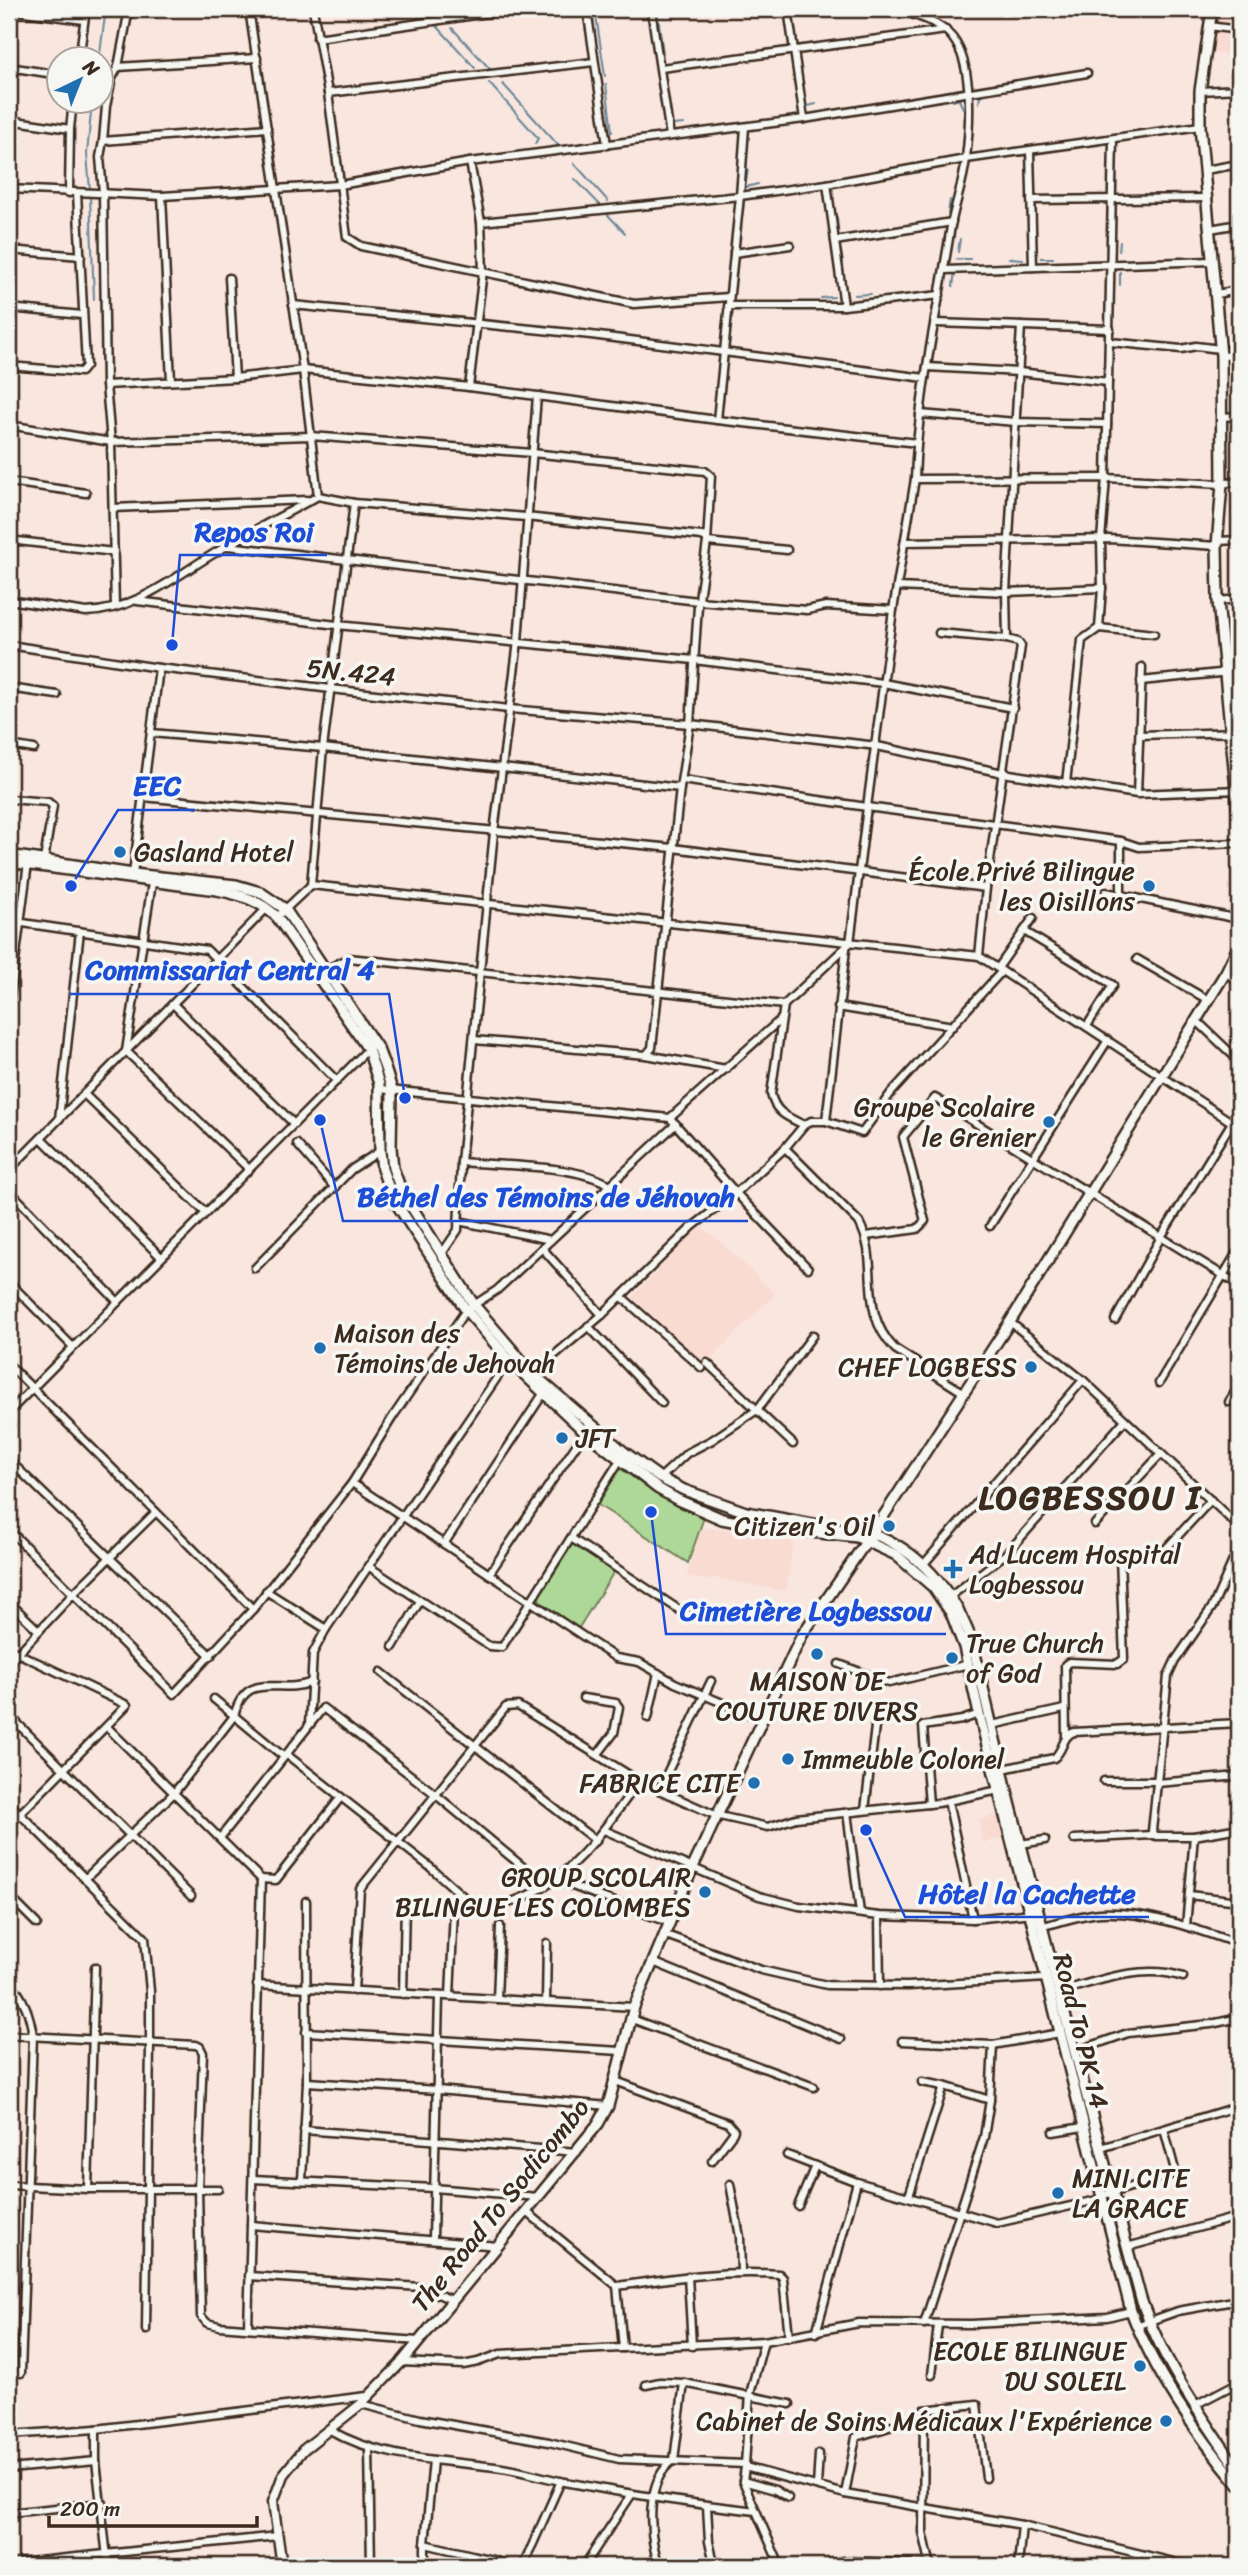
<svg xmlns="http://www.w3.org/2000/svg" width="1248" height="2575" font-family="Sriracha,sans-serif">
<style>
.built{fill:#f9dbd2}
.green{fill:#add897;stroke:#74815a;stroke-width:2}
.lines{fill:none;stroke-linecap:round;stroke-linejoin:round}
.stream{stroke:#698697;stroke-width:2}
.minor-casing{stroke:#3b2a1e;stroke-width:11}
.tertiary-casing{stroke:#3b2a1e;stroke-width:13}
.secondary-casing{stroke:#3b2a1e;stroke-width:14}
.minor{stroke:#f6f6f2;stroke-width:6}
.tertiary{stroke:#f6f6f2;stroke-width:8}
.secondary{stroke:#f6f6f2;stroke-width:9}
.poi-dot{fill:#1f6fb2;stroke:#f6f6f2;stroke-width:2.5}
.labels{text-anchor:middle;stroke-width:7;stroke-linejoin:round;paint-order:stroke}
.street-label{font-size:26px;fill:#3b2a1e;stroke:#f6f6f2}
.poi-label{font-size:26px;fill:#3b2a1e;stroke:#f6f6f2;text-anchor:end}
.district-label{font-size:33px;font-weight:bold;letter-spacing:2px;fill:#3b2a1e;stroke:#f6f6f2}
.leader{fill:none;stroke:#1d4ed8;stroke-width:2.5}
.callout-dot{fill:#1d4ed8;stroke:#f6f6f2;stroke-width:2.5}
.callout-label{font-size:28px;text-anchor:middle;font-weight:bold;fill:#1d4ed8;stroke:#f6f6f2;stroke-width:7;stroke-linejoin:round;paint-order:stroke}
</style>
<rect width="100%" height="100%" fill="#f8e6df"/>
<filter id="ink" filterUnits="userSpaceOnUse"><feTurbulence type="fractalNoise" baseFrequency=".0143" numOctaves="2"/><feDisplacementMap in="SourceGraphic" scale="14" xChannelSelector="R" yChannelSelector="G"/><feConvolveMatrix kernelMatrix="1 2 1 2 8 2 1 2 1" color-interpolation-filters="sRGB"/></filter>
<g filter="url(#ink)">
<!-- built -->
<g class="built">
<polygon points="1214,9 1239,9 1239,57 1208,51"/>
<polygon points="700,1226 713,1235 775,1294 705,1364 632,1297"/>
<polygon points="701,1528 794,1536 786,1591 710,1577 709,1581 687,1576"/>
<polygon points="998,1815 1004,1837 983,1843 978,1820"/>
</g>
<!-- green -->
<g class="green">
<polygon points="621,1469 665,1499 704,1517 688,1563 598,1505 612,1475 615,1477"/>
<polygon points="576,1539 617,1567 578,1629 541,1602 538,1596"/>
</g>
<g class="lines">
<!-- stream -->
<g class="stream">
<polyline points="422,9 425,12"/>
<polyline points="436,9 440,13"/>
<polyline points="595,9 605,76"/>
<polyline points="657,9 663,53"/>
<polyline points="437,26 475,68"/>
<polyline points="452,28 490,69"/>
<polyline points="99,60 106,9"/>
<polyline points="489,83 538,138 535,144"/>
<polyline points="503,84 558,145"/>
<polyline points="606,84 612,132"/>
<polyline points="959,100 963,108"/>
<polyline points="953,101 960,99"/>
<polyline points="979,103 980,96 985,93"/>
<polyline points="808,106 816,104"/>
<polyline points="673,125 684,124"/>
<polyline points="574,163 608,201"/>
<polyline points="575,179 603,208"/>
<polyline points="746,182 748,169"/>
<polyline points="746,187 758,184"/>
<polyline points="90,190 87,154 92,102"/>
<polyline points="90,196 94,299"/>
<polyline points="1036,208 1036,221"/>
<polyline points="743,211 744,200"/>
<polyline points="606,213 625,233"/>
<polyline points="948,214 950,200"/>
<polyline points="837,217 838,230"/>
<polyline points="839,236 851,235"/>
<polyline points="944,246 945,234"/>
<polyline points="841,251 843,263"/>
<polyline points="1119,251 1120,242"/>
<polyline points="958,252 960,239"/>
<polyline points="1009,258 1023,259"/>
<polyline points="1036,258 1037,246"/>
<polyline points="1041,258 1053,258"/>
<polyline points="957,259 970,259"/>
<polyline points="1120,272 1120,285"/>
<polyline points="953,286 955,272"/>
<polyline points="854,295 871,294"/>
<polyline points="821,298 834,297"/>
<polyline points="728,347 730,339"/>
</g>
<defs>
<g id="minor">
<polyline points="249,9 303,370 318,496"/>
<polyline points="313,9 328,93 347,237 361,246 634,304 729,297"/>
<polyline points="587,9 607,145"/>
<polyline points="651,9 670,136"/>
<polyline points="788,9 804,119"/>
<path d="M898,9c20,8 46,13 58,34 17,28 14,83 10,115 -2,23 -11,45 -15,68 -13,84 -33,167 -36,253l191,-1 116,6 17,-3"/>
<polyline points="9,10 84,20"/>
<polyline points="1209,26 1239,30"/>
<polyline points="317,38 516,9"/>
<polyline points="79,60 86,9"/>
<polyline points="9,67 60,75"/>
<polyline points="118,67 257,58"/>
<polyline points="661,68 946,30"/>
<polyline points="1200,91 1239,89"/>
<polyline points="328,93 594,62"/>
<polyline points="9,120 70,129"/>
<polyline points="267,128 103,141 100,157 103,193 106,385 235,378 303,370 469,387 717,420 740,196 745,127"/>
<polyline points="103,141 106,106 112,78 118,67 129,9"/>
<polyline points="1030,151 1033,267"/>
<polyline points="1205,170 1239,164"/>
<polyline points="827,184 844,306"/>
<polyline points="9,189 162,196 340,185 470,162 804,119 1087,73"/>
<polyline points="69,193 70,129 73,102"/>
<polyline points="162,196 171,381"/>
<polyline points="1031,200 1208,198"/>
<polyline points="481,222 740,196 827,184 966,159 1200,126"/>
<polyline points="1210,229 1239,224"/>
<polyline points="835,241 952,222"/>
<polyline points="9,250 81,256"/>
<polyline points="734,253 790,245"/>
<polyline points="945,270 1212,261"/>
<polyline points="229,278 235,378"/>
<polyline points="1216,294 1239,290"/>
<polyline points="293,305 591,335 925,378"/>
<polyline points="728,306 844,306 940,295"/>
<polyline points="9,308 82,315"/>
<polyline points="935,323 1110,329"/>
<polyline points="1110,342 1181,349 1196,346 1220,349"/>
<polyline points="1221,356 1239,355"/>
<polyline points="9,366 81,372 86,366 77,193"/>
<polyline points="927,367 1019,372 1108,382"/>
<polyline points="106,385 111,442 115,607"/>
<polyline points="469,387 483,271 481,222 470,162"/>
<polyline points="920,414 1016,422 1107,424"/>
<polyline points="1221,417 1239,416"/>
<polyline points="717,420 917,443"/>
<polyline points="9,425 111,442 311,436 532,453 705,471 711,476 707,542 698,606 690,724 680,788 323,748 151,733"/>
<polyline points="915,479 893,610 867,807 1121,841 1139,847 1239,843"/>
<polyline points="9,482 86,493"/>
<polyline points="113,508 307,500"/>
<polyline points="9,540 114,552"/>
<polyline points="1217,541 1239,540"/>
<polyline points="707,542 787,550"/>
<polyline points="905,542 1109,539 1217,546"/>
<polyline points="228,546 698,601 807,610 826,606 893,610"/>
<polyline points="898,587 1006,592 1102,588"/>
<path d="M9,600l77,12c54,-2 95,-41 141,-66 30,-18 61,-33 91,-50l36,7 172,14 176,19 4,2"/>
<polyline points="137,601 337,625 694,660 883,683 1013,708"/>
<polyline points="1218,601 1239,599"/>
<polyline points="1099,628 1154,634"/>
<polyline points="939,633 1007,639 1018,642 1021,646 986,888 979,956"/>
<polyline points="1007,639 1006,592 1021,326"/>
<polyline points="9,645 159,668 331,689 509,709 690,724 877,746 1003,773 1137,794 1239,790"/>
<polyline points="1141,681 1239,671"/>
<polyline points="9,688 57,695"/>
<polyline points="1140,735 1239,732"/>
<polyline points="9,745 34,749"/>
<path d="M682,780l185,27 -17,136 -66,62 -13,89c4,19 17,23 33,31l7,-4h15l20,-172"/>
<polyline points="1066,783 1082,640 1099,628 1102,588 1101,540 1106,478 1113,139"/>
<polyline points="1137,794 1142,667"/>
<polyline points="143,797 673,848 986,888"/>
<polyline points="9,799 48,802 53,806 44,860"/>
<polyline points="133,874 159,668"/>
<polyline points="152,883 126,1051 249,1169"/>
<polyline points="311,885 979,956 1239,1127"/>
<polyline points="1106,892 1239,919"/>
<polyline points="1121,895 1121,841"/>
<polyline points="277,917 311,885 323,748 354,503"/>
<polyline points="9,921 207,950 337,1081"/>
<polyline points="1024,931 1113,985 1087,1026"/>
<polyline points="1137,959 1208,1000"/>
<polyline points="998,968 1033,918"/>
<polyline points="322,972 349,958 784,1005"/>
<polyline points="1226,972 1239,983"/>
<polyline points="173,1004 294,1124"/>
<polyline points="9,1007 28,863"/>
<polyline points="838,1007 953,1026"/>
<polyline points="1196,1020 1239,1061"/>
<polyline points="474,1040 646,1055 726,1069"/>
<polyline points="646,1055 652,1048 680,788"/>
<polyline points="379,1089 670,1118 736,1193 808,1268"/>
<polyline points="84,1094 206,1213"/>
<polyline points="670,1118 781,1019"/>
<polyline points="59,1119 80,931"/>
<polyline points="826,1121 862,1133 891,1093 1002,971"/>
<polyline points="41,1138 161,1257"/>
<polyline points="297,1144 335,1188"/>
<path d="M785,1148l74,74c23,43 -3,87 36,127l69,44"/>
<path d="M461,1162c43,4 113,2 149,23"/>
<polyline points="9,1170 267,908"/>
<polyline points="9,1190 118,1302"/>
<polyline points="458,1221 551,1240"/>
<polyline points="990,1226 1108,1040"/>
<polyline points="866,1236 917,1229 925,1221 903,1137 935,1098 1239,1285"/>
<polyline points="542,1248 602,1315"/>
<polyline points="441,1255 458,1230 461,1162 494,832 518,641 537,396"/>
<polyline points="255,1268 352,1169 380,1151"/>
<polyline points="9,1282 73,1347"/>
<polyline points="622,1297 702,1368"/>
<polyline points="1115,1320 1161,1237 1239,1111"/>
<polyline points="1010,1322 1083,1380 1239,1527"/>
<polyline points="588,1326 662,1403"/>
<polyline points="707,1363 793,1444"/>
<polyline points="9,1365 253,1609"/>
<polyline points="531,1375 602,1315 692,1227 736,1193 785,1148 804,1125"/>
<polyline points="1159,1383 1239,1249"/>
<polyline points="1229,1402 1239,1386"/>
<polyline points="9,1412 368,1049"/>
<polyline points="9,1460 211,1656"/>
<polyline points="660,1478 687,1453 712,1440 757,1410 813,1335"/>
<polyline points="352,1483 616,1658 639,1662 675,1683 763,1720"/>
<polyline points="1095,1524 1161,1454"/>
<polyline points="9,1530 174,1694 253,1609 352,1483 392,1418 466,1310 497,1290 676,1124"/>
<polyline points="571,1538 690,1617"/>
<polyline points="444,1544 543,1394"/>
<polyline points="1239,1547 1213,1606 1175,1661 1168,1676 1152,1831 1156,1836 1194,1836 1239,1828"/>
<polyline points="1100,1558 1162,1553 1211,1500"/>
<polyline points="923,1565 1083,1380"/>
<polyline points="368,1566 489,1646 502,1647 620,1460"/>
<polyline points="489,1574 585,1432"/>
<polyline points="266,1591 326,1629"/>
<polyline points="951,1596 1008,1552 1125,1420"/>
<polyline points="9,1602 39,1631"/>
<polyline points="393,1647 420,1601"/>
<polyline points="9,1649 127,1705 9,1825"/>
<polyline points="9,1663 73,1594 156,1512"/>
<polyline points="839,1664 889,1683 969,1664"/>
<polyline points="381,1672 596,1841"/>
<polyline points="583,1698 616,1703 619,1707 614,1733 598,1754"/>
<polyline points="214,1699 284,1757"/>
<polyline points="9,1715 191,1896"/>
<polyline points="648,1718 658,1673"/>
<polyline points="309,1725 313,1653 326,1629 509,1360"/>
<polyline points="992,1725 1064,1709"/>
<polyline points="107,1727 261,1879 276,1880 341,1797"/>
<polyline points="1066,1736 1065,1665 1069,1662 1117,1664 1124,1659 1120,1557"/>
<path d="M286,1754l144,113 52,46c20,-8 48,-16 65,-28 39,-27 64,-65 92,-104"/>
<path d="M1003,1769l51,-11c10,-8 8,-22 20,-26l165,-9"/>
<polyline points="1104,1781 1157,1781"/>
<polyline points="1157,1783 1239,1776"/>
<polyline points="659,1790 711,1681"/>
<polyline points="948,1801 973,1919"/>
<polyline points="9,1803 145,1938 150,1991 150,2044 146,2330"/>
<polyline points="929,1804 923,1726 962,1720 979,1714"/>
<polyline points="865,1810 877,1710"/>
<polyline points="847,1812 860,1913"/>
<polyline points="604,1830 759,1896 799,1906 879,1916 973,1919 1033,1913"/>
<polyline points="220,1838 323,1708 435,1794 546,1886"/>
<polyline points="1074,1839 1153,1835"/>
<polyline points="1021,1844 1045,1840"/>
<path d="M85,1879l89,-86 60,-77c13,-48 44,-20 78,-34"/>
<polyline points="554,1879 670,1923"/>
<polyline points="1189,1895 1239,1901"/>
<polyline points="9,1896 37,1924"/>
<polyline points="879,1916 880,1986"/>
<path d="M1043,1926c18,-4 39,-12 58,-13 47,-2 95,16 138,31"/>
<polyline points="1186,1926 1194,1836"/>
<polyline points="666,1935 761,1970 827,1985 908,1986 1047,1978"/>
<polyline points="653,1962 841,2039"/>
<path d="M9,1981c15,17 21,33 24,55l-12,337"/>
<polyline points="257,1985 634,2007"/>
<polyline points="354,1991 360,1889 506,1707 518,1706 639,1781 715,1815 768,1827 796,1818 938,1803 999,1790"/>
<path d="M1059,1992c37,-11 86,-29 124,-15"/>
<polyline points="403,1994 405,1904"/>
<polyline points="450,1996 454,1909"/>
<polyline points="497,1999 500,1926"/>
<polyline points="546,2002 547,1943"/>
<polyline points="632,2019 814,2087"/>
<polyline points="306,2032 621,2051"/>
<polyline points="9,2035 196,2045 200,2047 203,2053 198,2190 201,2316 207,2323 219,2326 418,2341"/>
<polyline points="902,2041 993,2045 1060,2033"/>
<polyline points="1074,2052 1128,2033 1211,2024 1239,2018"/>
<polyline points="613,2080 728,2123 734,2130 733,2133 712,2161"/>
<polyline points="307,2082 438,2090 608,2106"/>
<polyline points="922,2082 944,2086 990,2100"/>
<polyline points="304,2130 577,2152"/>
<polyline points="1053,2132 1083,2127"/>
<polyline points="1101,2148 1239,2106"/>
<polyline points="787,2155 857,2182 997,2223 1101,2199"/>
<polyline points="253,2179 434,2188 538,2197"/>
<polyline points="302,2180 307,2082 306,1901"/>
<polyline points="730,2184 740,2237 741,2272"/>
<polyline points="9,2185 88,2189 218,2189"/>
<polyline points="88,2189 95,1967"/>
<polyline points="909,2196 944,2086"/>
<polyline points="1101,2196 1174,2174 1175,2170 1164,2129"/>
<polyline points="798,2206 815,2166"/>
<polyline points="527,2212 617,2286 623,2348"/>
<polyline points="251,2225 498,2246"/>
<polyline points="433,2238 439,1996"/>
<polyline points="1127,2247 1230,2219"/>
<polyline points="249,2276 421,2287 452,2300"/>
<polyline points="688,2276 692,2346"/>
<path d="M617,2286c54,-8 107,-16 162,-12l4,4 6,59"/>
<polyline points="924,2324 984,2137 990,2100 993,2045"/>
<polyline points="1136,2326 1178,2311 1239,2300"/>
<polyline points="248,2328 261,1879"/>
<polyline points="816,2333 857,2182"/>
<polyline points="402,2362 463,2365 478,2362 500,2354 764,2341"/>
<polyline points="932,2375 938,2325"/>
<polyline points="646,2385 660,2382 684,2383"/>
<polyline points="361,2404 420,2419 549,2442 619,2459 745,2464 745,2467 845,2494 1022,2525 1190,2566"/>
<polyline points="1195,2405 1239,2382"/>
<path d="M330,2430c51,30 115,30 172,38 21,3 42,10 63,14 63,12 127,22 191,29"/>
<polyline points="9,2435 96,2429"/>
<polyline points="369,2448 371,2566"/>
<polyline points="745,2464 750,2394 764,2341 859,2323 971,2324 1107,2317 1131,2311"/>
<polyline points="745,2467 743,2481 780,2566"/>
<polyline points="9,2469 96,2461"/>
<polyline points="743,2481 775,2490 788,2498"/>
<polyline points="817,2486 819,2454"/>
<polyline points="845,2494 856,2437 922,2417"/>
<polyline points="707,2506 709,2542 715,2566"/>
<polyline points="9,2513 103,2503"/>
<polyline points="425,2544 493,2560 509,2566"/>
<polyline points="9,2564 278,2536"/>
<polyline points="108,2566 96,2461 96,2429 367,2396"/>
<polyline points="425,2566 425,2544 433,2460"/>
<polyline points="523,2566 561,2481"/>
<polyline points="584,2566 632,2494"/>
<path d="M659,2566c-10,-30 -15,-86 15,-106l10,-77 106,21"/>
<polyline points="824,2566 843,2561 929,2564"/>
<polyline points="931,2566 923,2532 924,2410 977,2404 986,2478"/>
<polyline points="1018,2566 1022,2525"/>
</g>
<polyline id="tertiary" points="282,2566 273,2502 283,2475 303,2450 361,2404 402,2362"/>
<g id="secondary">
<polyline points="1212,9 1200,91 1200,126 1221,356 1222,484 1217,546 1218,601 1239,820"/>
<path d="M9,855l124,19 103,11 24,7 25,17 93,140 7,19 7,22 -1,58 2,20 8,22 73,115 59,69 91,78 36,26 24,12 62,22 133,24c46,20 78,61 94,109l34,146 52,201 82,307c21,62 61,118 98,172"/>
<path d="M9,862l208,28c24,5 42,10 60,27l91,132 11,35 1,67 2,18 10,28 74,113 43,50 76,72 72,56 21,12 44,19 42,8 93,10 39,18 37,32 18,26 13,34 15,67 152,597c23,61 66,124 108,174"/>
<polyline points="402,2362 598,2124 608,2106 634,2007 693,1867 802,1635 879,1523 1010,1322 1226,972 1239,945"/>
</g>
</defs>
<!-- minor casing -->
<use href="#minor" class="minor-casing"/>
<!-- tertiary casing -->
<use href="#tertiary" class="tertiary-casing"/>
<!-- secondary casing -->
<use href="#secondary" class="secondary-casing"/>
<!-- minor -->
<use href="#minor" class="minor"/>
<!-- tertiary -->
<use href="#tertiary" class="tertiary"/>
<!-- secondary -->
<use href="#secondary" class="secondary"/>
</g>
</g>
<!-- markers -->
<g class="poi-dot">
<circle cx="120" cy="852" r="7"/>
<circle cx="1149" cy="886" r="7"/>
<circle cx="1049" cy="1122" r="7"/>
<circle cx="320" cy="1348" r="7"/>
<circle cx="1031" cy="1367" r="7"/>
<circle cx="562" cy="1438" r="7"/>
<circle cx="889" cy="1526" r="7"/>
<path d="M949.5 1558.5h7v7h7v7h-7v7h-7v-7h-7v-7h7z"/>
<circle cx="817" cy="1654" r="7"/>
<circle cx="952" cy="1658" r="7"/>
<circle cx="788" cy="1759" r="7"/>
<circle cx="754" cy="1783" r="7"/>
<circle cx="705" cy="1892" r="7"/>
<circle cx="1058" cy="2193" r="7"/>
<circle cx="1140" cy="2366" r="7"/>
<circle cx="1166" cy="2421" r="7"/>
</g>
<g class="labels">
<!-- street labels -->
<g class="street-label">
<text transform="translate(351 672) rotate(6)" y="9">5N.424</text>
<text transform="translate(1081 2031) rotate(76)" y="9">Road To PK 14</text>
<text transform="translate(500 2205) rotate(-51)" y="9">The Road To Sodicombo</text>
</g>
<!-- poi labels -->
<g class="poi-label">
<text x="134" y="861" text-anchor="start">Gasland Hotel</text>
<text x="1135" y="880">École Privé Bilingue<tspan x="1135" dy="30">les Oisillons</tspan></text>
<text x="1035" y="1116">Groupe Scolaire<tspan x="1035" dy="30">le Grenier</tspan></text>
<text x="334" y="1342" text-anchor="start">Maison des<tspan x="334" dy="30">Témoins de Jehovah</tspan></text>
<text x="1017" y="1376">CHEF LOGBESS</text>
<text x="576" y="1447" text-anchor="start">JFT</text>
<text x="875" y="1535">Citizen's Oil</text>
<text x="969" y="1563" text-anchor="start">Ad Lucem Hospital<tspan x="969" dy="30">Logbessou</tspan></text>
<text x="966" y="1652" text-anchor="start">True Church<tspan x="966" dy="30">of God</tspan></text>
<text x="817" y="1690" text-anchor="middle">MAISON DE<tspan x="817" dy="30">COUTURE DIVERS</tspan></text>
<text x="802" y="1768" text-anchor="start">Immeuble Colonel</text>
<text x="740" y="1792">FABRICE CITE</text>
<text x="691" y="1886">GROUP SCOLAIR<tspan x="691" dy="30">BILINGUE LES COLOMBES</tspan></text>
<text x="1072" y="2187" text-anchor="start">MINI CITE<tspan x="1072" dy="30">LA GRACE</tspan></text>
<text x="1126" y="2360">ECOLE BILINGUE<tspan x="1126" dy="30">DU SOLEIL</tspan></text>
<text x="1152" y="2430">Cabinet de Soins Médicaux l'Expérience</text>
</g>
<!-- district labels -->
<g class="district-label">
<text x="1090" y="1509">LOGBESSOU I</text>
</g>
</g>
<!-- callouts -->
<path class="leader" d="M172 645L180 555H327M71 886L118 810H195M405 1098L389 994H70M320 1120L343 1221H748M651 1512L666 1634H946M866 1830L905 1917H1149"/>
<g class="callout-dot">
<circle cx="172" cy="645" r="7"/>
<circle cx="71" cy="886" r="7"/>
<circle cx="405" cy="1098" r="7"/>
<circle cx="320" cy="1120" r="7"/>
<circle cx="651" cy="1512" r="7"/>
<circle cx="866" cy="1830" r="7"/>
</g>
<g class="callout-label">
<text x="254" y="541">Repos Roi</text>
<text x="157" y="795">EEC</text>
<text x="230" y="979">Commissariat Central 4</text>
<text x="546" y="1206">Béthel des Témoins de Jéhovah</text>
<text x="806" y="1620">Cimetière Logbessou</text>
<text x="1027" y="1903">Hôtel la Cachette</text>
</g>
<!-- margin -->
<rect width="1248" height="2575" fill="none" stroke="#f6f6f2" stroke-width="35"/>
<rect x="18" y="18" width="1213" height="2540" fill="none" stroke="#3b2a1e" stroke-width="2.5" filter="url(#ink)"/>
<!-- north arrow -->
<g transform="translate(80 80) rotate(43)"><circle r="33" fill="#f6f6f2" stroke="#aba49d" stroke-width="2"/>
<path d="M0-5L12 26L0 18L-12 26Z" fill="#1f6fb2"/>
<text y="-10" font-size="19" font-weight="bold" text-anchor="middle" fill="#3b2a1e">N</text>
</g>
<!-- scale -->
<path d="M49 2516v10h208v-10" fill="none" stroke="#3b2a1e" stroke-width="3.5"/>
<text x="60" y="2516" font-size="21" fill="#3b2a1e" stroke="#f6f6f2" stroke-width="5" paint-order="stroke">200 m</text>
</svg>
